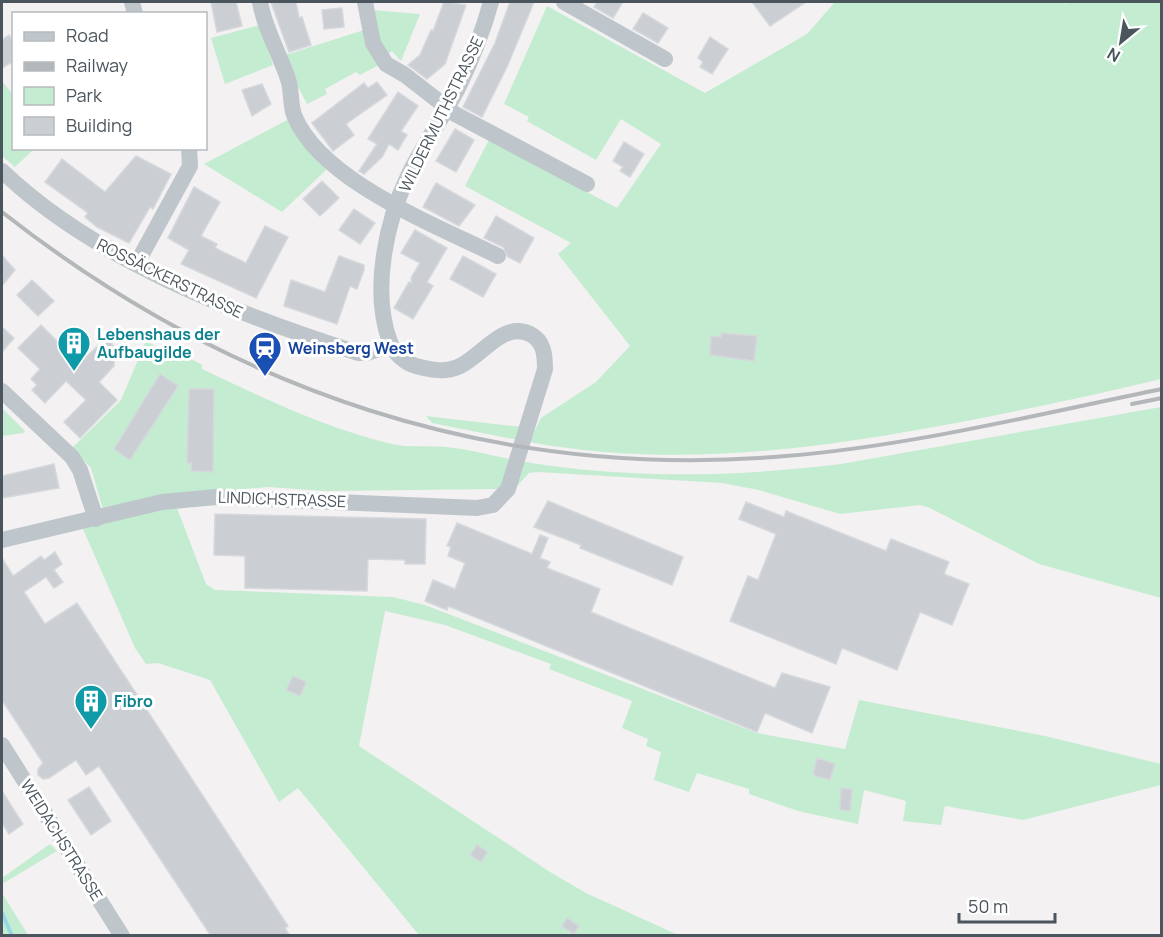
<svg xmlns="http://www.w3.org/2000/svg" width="1163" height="937" font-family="Manrope,sans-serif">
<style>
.green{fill:#c4ecd1}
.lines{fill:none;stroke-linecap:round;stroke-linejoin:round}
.stream{stroke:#95d9e5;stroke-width:4}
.building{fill:#cbced3;stroke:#d5d8dc;stroke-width:1.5}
.minor{stroke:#bec6cc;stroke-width:16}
.rail{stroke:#b4b7ba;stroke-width:4}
.labels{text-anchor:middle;stroke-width:6;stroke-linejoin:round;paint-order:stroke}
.street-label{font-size:16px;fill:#4a555d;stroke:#fff}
.culture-label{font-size:16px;font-weight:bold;fill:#0d838f;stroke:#fff;text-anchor:start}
.transit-label{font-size:16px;font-weight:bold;fill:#164399;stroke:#fff;text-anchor:start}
</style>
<rect width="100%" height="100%" fill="#f3f1f1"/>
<!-- green -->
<g class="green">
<path d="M835,2h226l5,2 3,-2h92v377c-66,16 -133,30 -200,43 -143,27 -287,47 -432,20l12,-24 55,-36 34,-36 -72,-92 13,-11 -106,-57 24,-46 128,68 44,-64 -40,-25 -25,41 -69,-39 2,-4 -25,-13 43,-98 158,87 102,-59z"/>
<polygon points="372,10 420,14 401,61 392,51 386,56 376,40"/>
<polygon points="260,25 273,65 225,84 211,38"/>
<polygon points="364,30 379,65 360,75 356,72 325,89 327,94 307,104 282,56"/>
<polygon points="2,81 11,92 13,90 14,148 34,149 15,167 2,156"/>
<polygon points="289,119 326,170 282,212 204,164"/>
<path d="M146,341l16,9 3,-6 37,21v4c61,29 124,59 190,75 18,4 37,1 55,3 33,4 65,14 98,18 99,14 197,11 296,-1l320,-57v191l-122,-34 -109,-56 -10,-3 -80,9 -81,-24 -37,-7 -184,-11 -9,1 -11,12 -22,4 -170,2 -58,-4 -96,8 34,89 9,6 178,7 32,8 332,128 88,16 14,-49 186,36 116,28v21l-138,35 -78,-14 -4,19 -38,-4 3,-20 -42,-11 -6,34 -60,-13 -49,-17v-5l-52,-16 -8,19 -35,-12 7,-28 -15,-6 2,-7 -26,-11 10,-27 -83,-32 2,-5 -106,-39 -60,-14 -26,135 191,126 36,21 92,42h-259l-121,-147 -19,14 -69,-122 -52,-17 -12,1 -11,-16 -52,-119 24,-6 -16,-55 -19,-20 49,-48z"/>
<polygon points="2,408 25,431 23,433 2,436"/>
<polygon points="426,416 522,427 518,440 432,423"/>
<polygon points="50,844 57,851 2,884 2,878"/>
<polygon points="2,893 28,935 2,935"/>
</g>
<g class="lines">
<!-- stream -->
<polyline class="stream" points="2,913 12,936"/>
</g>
<!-- building -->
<g class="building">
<polygon points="211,2 236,2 242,26 217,32"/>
<polygon points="271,2 296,2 299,18 302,17 311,45 289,52"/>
<polygon points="444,2 466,5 445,64 427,79 408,65 420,55 431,30 433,31"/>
<polygon points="510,2 534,2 507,67 482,117 463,107 495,43"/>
<polygon points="597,2 623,2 613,18 594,7"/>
<polygon points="752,2 806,2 770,26"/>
<polygon points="342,8 344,27 324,29 322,10"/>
<polygon points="643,13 668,28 658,43 633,29"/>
<polygon points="9,35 14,43 14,61 2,68 2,40"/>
<polygon points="710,37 728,49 712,74 700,67 703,62 698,58"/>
<polygon points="377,82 387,95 346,124 354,135 333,151 312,123 364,83 368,88"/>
<polygon points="262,84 271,104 252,116 242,90"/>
<polygon points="398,92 418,106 401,131 407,135 398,150 389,144 382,157 364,174 359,171 377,144 368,139"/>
<polygon points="455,129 474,140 456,172 436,161"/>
<polygon points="624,142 644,154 630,177 620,171 623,167 613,161"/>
<polygon points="136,156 171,174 153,209 150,207 129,243 97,227 85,217 88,213 45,182 62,159 105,192"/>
<polygon points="322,181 339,198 320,216 303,199"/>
<polygon points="436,183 475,205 459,226 423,207"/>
<polygon points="194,187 220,202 201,236 217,244 215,248 246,263 265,226 288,237 256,298 181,264 189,250 168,238"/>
<polygon points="354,209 375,223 360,244 339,230"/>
<polygon points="496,216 534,238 520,263 508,257 503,247 484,238"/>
<polygon points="415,230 447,248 427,282 433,286 413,319 394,308 409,282 412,283 411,278 420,263 401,253"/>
<polygon points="2,255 15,270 2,286"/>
<polygon points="339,256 364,265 364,270 357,289 350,286 337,324 284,306 291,280 325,292"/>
<polygon points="463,256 496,274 483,297 450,279"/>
<polygon points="32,280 54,301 38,316 17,295"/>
<polygon points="41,325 79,363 108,337 114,347 114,366 99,382 117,400 80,438 64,422 86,400 66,381 45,403 32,390 37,385 31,379 40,369 18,348"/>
<polygon points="2,327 14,338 2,352"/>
<polygon points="721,333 757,336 754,361 710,355 711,336 721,337"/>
<polygon points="160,374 178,386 130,460 114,449"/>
<polygon points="189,389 214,389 213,472 191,471 192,463 187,463"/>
<polygon points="54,464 59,488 2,498 2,476"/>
<polygon points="548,501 683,557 672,585 580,548 581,545 534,527"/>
<polygon points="746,502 784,517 786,511 886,551 891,539 949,562 944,574 969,584 952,625 920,612 897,670 842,648 836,664 730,621 748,576 758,580 776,534 739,519"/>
<polygon points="215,514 426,519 425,564 405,564 405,560 368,559 367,591 245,588 245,556 214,555"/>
<polygon points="457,523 532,554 540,535 548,538 540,558 550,562 547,568 600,589 591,612 775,688 782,673 830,687 812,733 765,713 757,732 448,606 447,610 425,601 433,580 455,589 465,563 448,556 451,547 447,546"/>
<polygon points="55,552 62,564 54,570 63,582 54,588 46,577 24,592 45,624 77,603 288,926 285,928 290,936 211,936 99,766 86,775 76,760 49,778 43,779 38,775 38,769 43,763 2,700 2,558 13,576 41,556 44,560"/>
<polygon points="293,676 306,682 300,696 286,690"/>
<polygon points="817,758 835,764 830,780 813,775"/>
<polygon points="89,787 111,821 91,835 68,800"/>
<polygon points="841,788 852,789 850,811 840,810"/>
<polygon points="2,791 23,824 9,834 2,823"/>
<polygon points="477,845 488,852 481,862 470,855"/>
<polygon points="567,918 579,926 574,934 562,926"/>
</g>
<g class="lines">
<!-- minor -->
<g class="minor">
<polyline points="132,2 135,14"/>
<path d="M260,2c5,28 19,50 28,77 4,11 2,25 6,36 26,66 144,111 204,141"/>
<polyline points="365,2 373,43 386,64 405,75 455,114 587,184"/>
<polyline points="564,2 665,59"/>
<path d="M2,171c93,89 234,143 356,182h9l24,-8"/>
<polyline points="137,263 190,166 189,148"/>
<polyline points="2,391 72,457 80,470 96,519"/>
<path d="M2,540l160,-38 54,-5 261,11 16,-3 15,-16 37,-120c0,-14 -1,-28 -15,-35 -27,-13 -47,21 -70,32 -14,7 -29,4 -44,0 -11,-3 -22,-13 -26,-24 -19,-51 -4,-121 19,-168 15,-30 35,-58 50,-88 13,-27 24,-55 32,-84"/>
<polyline points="2,745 122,936"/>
</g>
<!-- rail -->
<g class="rail">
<path d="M2,212c228,179 492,269 784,244 125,-10 253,-42 376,-67"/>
<polyline points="1132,404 1162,398"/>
</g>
</g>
<!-- icons -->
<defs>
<symbol id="building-pin" viewBox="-11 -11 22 30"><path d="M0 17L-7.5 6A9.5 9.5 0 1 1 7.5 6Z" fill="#0f9aa8" stroke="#fff"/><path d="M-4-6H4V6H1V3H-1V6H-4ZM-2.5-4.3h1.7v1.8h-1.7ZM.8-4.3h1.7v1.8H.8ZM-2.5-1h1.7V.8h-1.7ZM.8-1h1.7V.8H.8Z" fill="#fff"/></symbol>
<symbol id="station-pin" viewBox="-11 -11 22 30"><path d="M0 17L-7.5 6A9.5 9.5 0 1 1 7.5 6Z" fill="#1a4fb4" stroke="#fff"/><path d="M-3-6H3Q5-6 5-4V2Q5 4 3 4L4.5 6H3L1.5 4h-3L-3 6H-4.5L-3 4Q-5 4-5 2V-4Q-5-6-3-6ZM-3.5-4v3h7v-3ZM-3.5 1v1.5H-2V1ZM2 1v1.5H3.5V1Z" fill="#fff"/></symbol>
</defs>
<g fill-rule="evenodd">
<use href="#building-pin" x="55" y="324" width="38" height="52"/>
<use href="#station-pin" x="246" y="329" width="38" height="52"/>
<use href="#building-pin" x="72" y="682" width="38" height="52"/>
</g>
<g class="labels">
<!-- street labels -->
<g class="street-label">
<text transform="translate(441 114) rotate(-64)" y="6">WILDERMUTHSTRASSE</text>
<text transform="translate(170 278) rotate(26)" y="6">ROSSÄCKERSTRASSE</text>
<text transform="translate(282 499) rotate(2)" y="6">LINDICHSTRASSE</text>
<text transform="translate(62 840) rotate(58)" y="6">WEIDACHSTRASSE</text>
</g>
<!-- culture labels -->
<g class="culture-label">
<text x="97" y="340">Lebenshaus der<tspan x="97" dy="18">Aufbaugilde</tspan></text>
<text x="114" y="707">Fibro</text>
</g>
<!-- transit labels -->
<g class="transit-label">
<text x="288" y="354">Weinsberg West</text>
</g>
</g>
<!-- border -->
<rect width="1163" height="937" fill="none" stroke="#4a555d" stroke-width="6"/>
<!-- legend -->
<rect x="12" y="12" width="195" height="138" fill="#ffffff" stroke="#b7bbbe" stroke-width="1.5"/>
<rect x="24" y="32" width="30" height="9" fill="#bec6cc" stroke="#b7bbbe" stroke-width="1.5"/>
<text x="66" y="42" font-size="18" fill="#4a555d">Road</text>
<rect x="24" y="62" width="30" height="9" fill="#b4b7ba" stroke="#b7bbbe" stroke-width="1.5"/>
<text x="66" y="72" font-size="18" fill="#4a555d">Railway</text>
<rect x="24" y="87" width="30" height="18" fill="#c4ecd1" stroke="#b7bbbe" stroke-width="1.5"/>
<text x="66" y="102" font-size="18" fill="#4a555d">Park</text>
<rect x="24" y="117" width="30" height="18" fill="#cbced3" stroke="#b7bbbe" stroke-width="1.5"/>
<text x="66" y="132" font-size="18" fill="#4a555d">Building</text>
<!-- north arrow -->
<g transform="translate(1121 42) rotate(210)" stroke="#ffffff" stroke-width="4.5" paint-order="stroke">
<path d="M0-4.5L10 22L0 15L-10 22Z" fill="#4a555d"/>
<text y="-9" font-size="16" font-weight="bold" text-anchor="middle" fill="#4a555d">N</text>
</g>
<!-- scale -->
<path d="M959 913v9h96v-9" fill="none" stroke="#4a555d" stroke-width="3"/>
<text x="968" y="913" font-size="18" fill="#4a555d" stroke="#ffffff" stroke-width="4.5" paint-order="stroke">50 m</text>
</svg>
